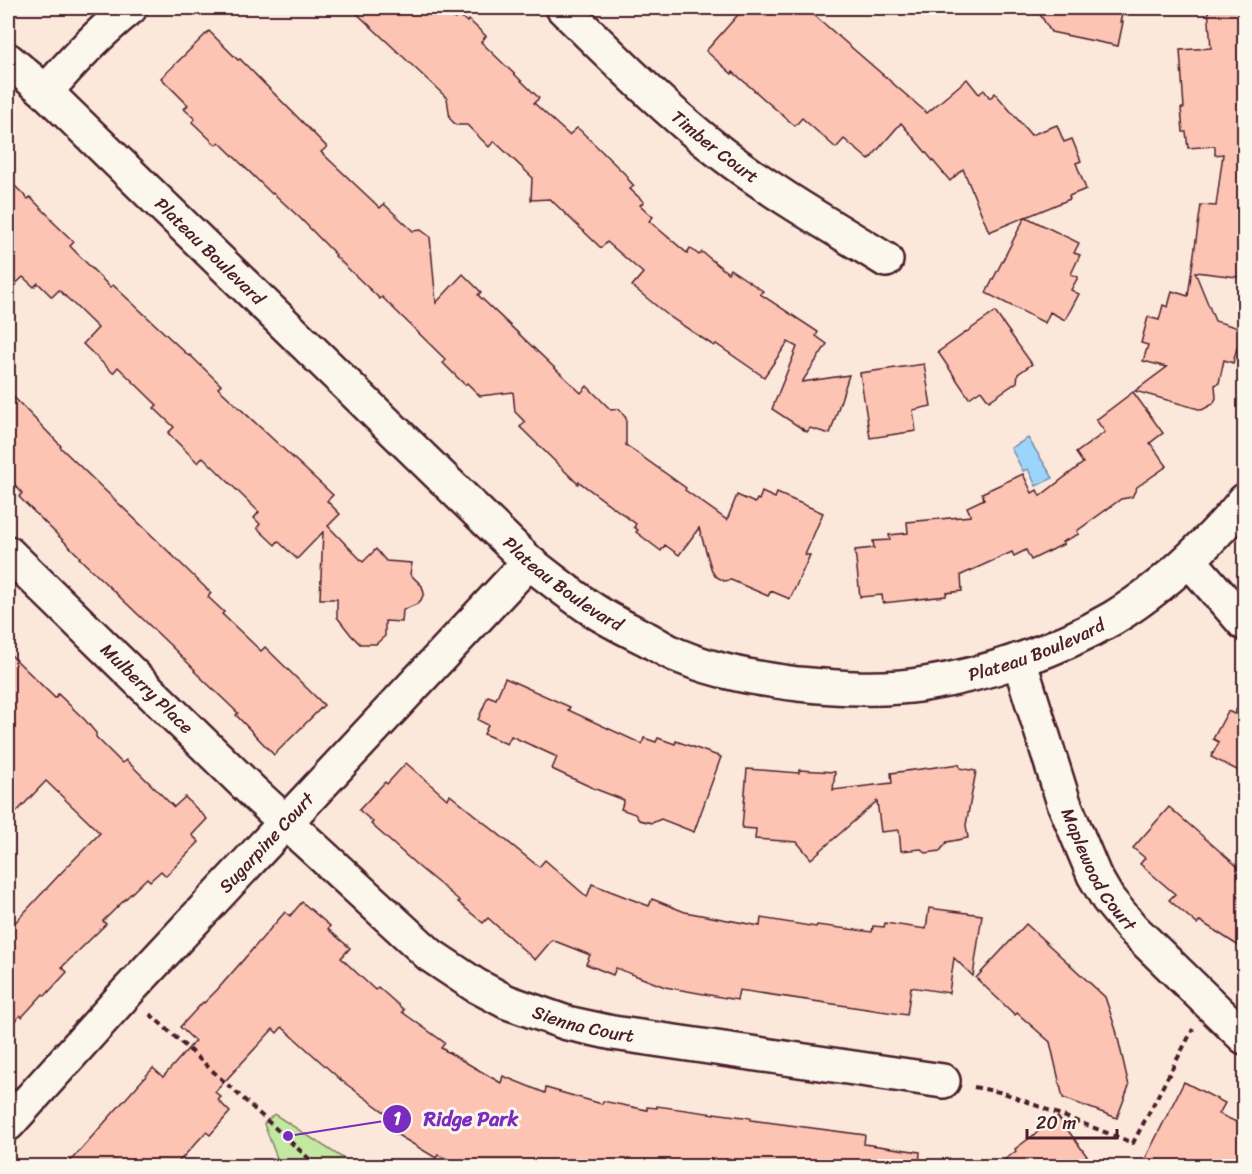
<svg xmlns="http://www.w3.org/2000/svg" width="1252" height="1174" font-family="Sriracha,sans-serif">
<style>
.green{fill:#c2e8a2;stroke:#868466;stroke-width:1.5}
.water{fill:#9bd5fb;stroke:#7b8ca8;stroke-width:1.5}
.building{fill:#fdc4b4;stroke:#4a1f2b;stroke-width:1.5}
.lines{fill:none;stroke-linecap:round;stroke-linejoin:round}
.minor-casing{stroke:#4a1f2b;stroke-width:38}
.path{stroke:#4a1f2b;stroke-width:4;stroke-dasharray:6 4.5;stroke-linecap:butt}
.minor{stroke:#fbf7ec;stroke-width:33}
.labels{text-anchor:middle;stroke-width:6;stroke-linejoin:round;paint-order:stroke}
.street-label{font-size:18px;fill:#4a1f2b;stroke:#fbf7ec}
.leader{fill:none;stroke:#7b2cbf;stroke-width:2}
.callout-dot{fill:#7b2cbf;stroke:#fbf7ec;stroke-width:2}
.mark-label{font-size:18px;text-anchor:middle;font-weight:bold;fill:#fff}
.callout-label{font-size:20px;text-anchor:middle;font-weight:bold;fill:#7b2cbf;stroke:#fbf7ec;stroke-width:6;stroke-linejoin:round;paint-order:stroke}
</style>
<rect width="100%" height="100%" fill="#fce8db"/>
<filter id="ink" filterUnits="userSpaceOnUse"><feTurbulence type="fractalNoise" baseFrequency=".0167" numOctaves="2"/><feDisplacementMap in="SourceGraphic" scale="12" xChannelSelector="R" yChannelSelector="G"/><feConvolveMatrix kernelMatrix="1 2 1 2 8 2 1 2 1" color-interpolation-filters="sRGB"/></filter>
<g filter="url(#ink)">
<!-- green -->
<polygon class="green" points="274,1114 355,1166 357,1166 280,1166 264,1124"/>
<!-- water -->
<polygon class="water" points="1028,438 1053,478 1036,486 1028,469 1023,471 1011,448"/>
<!-- building -->
<g class="building">
<polygon points="351,8 443,8 455,19 459,15 467,22 469,20 486,36 481,42 539,98 534,103 569,135 577,128 580,130 628,177 627,178 634,186 630,189 644,202 640,205 653,217 649,221 687,253 690,248 699,255 702,252 728,273 730,269 763,291 760,294 818,332 816,336 827,344 802,382 849,375 830,434 810,428 807,432 772,409 797,347 788,342 764,377 716,344 714,346 670,317 632,286 643,273 607,242 601,248 550,199 531,200 532,177 494,141 489,147 467,125 456,125 450,119 447,98"/>
<polygon points="744,8 806,8 927,113 967,79 979,94 984,90 990,98 995,93 1031,135 1057,125 1064,142 1072,139 1081,161 1076,163 1086,189 1069,196 1070,199 1026,217 1079,243 1074,253 1080,255 1071,274 1078,277 1071,290 1079,294 1065,320 1050,312 1045,323 986,293 1025,217 989,232 963,169 950,181 901,123 869,160 844,139 836,148 802,118 795,126 733,72 732,74 706,51"/>
<polygon points="1036,8 1124,8 1120,22 1123,22 1118,46 1051,32"/>
<polygon points="1208,8 1245,8 1245,278 1195,272 1215,321 1242,329 1233,363 1224,360 1219,383 1215,385 1216,398 1213,404 1202,410 1135,391 1167,367 1143,361 1148,345 1141,343 1148,317 1159,320 1163,305 1168,307 1172,291 1188,296 1201,205 1216,206 1223,154 1215,155 1215,146 1188,148 1186,132 1183,132 1181,108 1184,108 1180,50 1211,48"/>
<polygon points="209,31 238,60 240,59 327,147 321,152 380,208 384,204 413,231 421,230 430,237 436,303 463,274 481,292 478,295 581,393 587,386 611,410 619,409 626,418 626,445 686,488 685,490 727,520 737,495 755,503 757,499 759,500 762,492 775,498 777,493 823,513 805,555 810,555 790,599 771,591 768,596 731,580 724,581 715,576 712,571 699,528 679,555 665,545 661,551 636,532 638,530 634,527 636,524 579,482 578,484 520,427 525,422 515,412 513,392 480,396 467,383 465,385 443,363 446,360 382,297 380,299 335,256 336,255 300,218 273,193 272,194 219,142 216,145 192,122 195,119 184,109 188,105 161,78"/>
<polygon points="8,179 28,199 30,197 52,219 51,220 74,242 70,246 110,287 113,285 189,356 190,355 221,385 218,388 333,495 327,501 340,514 328,526 363,562 376,549 386,561 412,563 410,574 422,586 424,593 421,600 417,604 403,610 402,622 385,621 385,636 376,644 360,644 351,635 337,617 337,599 320,599 323,532 297,559 278,541 275,545 257,528 260,524 254,518 259,512 203,457 198,463 168,433 174,427 154,408 157,405 118,367 113,373 83,344 98,328 59,290 52,297 38,283 34,287 23,277 8,291"/>
<polygon points="995,312 1032,364 1018,374 1017,382 989,401 981,390 969,398 938,352"/>
<polygon points="924,364 931,406 913,410 916,431 870,438 860,373"/>
<polygon points="8,391 61,446 60,447 168,551 211,593 208,597 224,612 222,614 261,651 265,647 324,705 274,755 236,715 238,713 194,671 195,670 169,644 79,558 80,557 19,497 22,493 8,477"/>
<polygon points="1133,392 1163,433 1150,443 1167,466 1137,487 1132,497 1121,499 1077,531 1079,534 1062,542 1064,544 1031,560 1026,550 1014,556 1012,552 961,575 962,591 946,593 946,596 883,603 882,595 860,597 855,550 874,548 873,541 890,540 889,535 908,533 907,522 971,516 967,507 984,499 982,493 1023,474 1032,493 1037,490 1040,496 1083,463 1076,453 1105,432 1096,420"/>
<polygon points="8,652 55,698 58,694 85,720 96,733 96,737 122,763 126,760 174,807 185,797 207,819 192,835 199,842 166,876 161,871 150,881 147,878 103,921 106,924 62,967 67,972 45,996 43,994 22,1017 20,1015 8,1029 8,930 60,874 100,833 46,781 8,821"/>
<polygon points="505,678 570,707 568,710 642,744 644,738 656,742 658,738 675,744 676,741 721,757 694,832 661,819 652,823 639,820 635,814 621,809 624,800 593,788 552,769 557,757 511,736 507,744 484,734 488,725 478,720 488,696 496,699"/>
<polygon points="1245,693 1245,774 1211,757 1219,742 1213,739 1228,711 1234,714"/>
<polygon points="406,763 447,799 450,795 539,867 545,860 587,897 592,884 649,906 652,899 685,912 760,926 761,918 816,927 817,925 872,932 873,926 884,927 885,923 926,929 929,908 982,915 973,976 954,958 949,993 911,987 907,1015 739,990 737,1000 665,987 616,968 613,975 586,964 590,955 552,940 535,960 488,918 483,923 458,902 460,901 419,867 371,824 373,822 359,810 385,782 387,784"/>
<polygon points="959,764 960,768 976,771 966,825 968,838 947,842 940,851 926,853 921,849 901,851 899,830 881,832 877,801 811,859 797,842 755,839 756,829 742,828 747,769 799,773 799,770 835,772 833,790 892,783 891,773"/>
<polygon points="1169,807 1245,873 1245,950 1200,921 1197,924 1169,900 1175,894 1140,864 1145,858 1133,848"/>
<polygon points="302,902 330,926 328,929 350,948 341,958 375,990 378,987 404,1010 402,1012 445,1043 441,1048 501,1083 503,1076 545,1093 546,1088 602,1104 603,1101 647,1110 647,1107 657,1108 657,1106 714,1114 714,1113 751,1118 751,1120 865,1135 864,1144 920,1152 919,1167 466,1167 438,1155 436,1158 396,1134 402,1125 342,1081 282,1027 277,1033 273,1029 215,1092 221,1097 218,1100 230,1112 210,1135 206,1132 174,1167 65,1167 153,1068 163,1077 195,1041 180,1027 203,1002 204,1003 217,990 285,912 290,916"/>
<polygon points="1026,924 1105,997 1116,1030 1129,1086 1117,1118 1063,1098 1050,1042 1017,1013 1015,1015 976,978"/>
<polygon points="1184,1082 1225,1103 1219,1114 1245,1126 1245,1167 1141,1167"/>
<polygon points="1058,1117 1095,1167 995,1167 1016,1151 1015,1149"/>
</g>
<g class="lines">
<defs>
<g id="minor">
<path id="s1" d="M563,8c51,50 101,101 158,145 52,40 110,73 165,107"/>
<path id="s2" d="M8,60l38,32 483,470c22,17 43,34 66,49 17,11 34,19 52,28 11,6 21,13 32,17 38,16 79,23 119,28 42,4 85,7 127,0 63,-10 133,-34 188,-66 33,-20 64,-46 92,-74 14,-14 27,-28 39,-43"/>
<path d="M46,92c26,-31 53,-59 84,-84"/>
<path id="s3" d="M8,553l247,241 175,161 45,30 32,17 60,21 46,10 330,48"/>
<polyline points="1189,560 1244,623"/>
<path id="s4" d="M1019,660l45,143 30,72 14,24 24,29 112,109"/>
<path id="s5" d="M8,1124l119,-132 402,-430"/>
</g>
</defs>
<!-- minor casing -->
<use href="#minor" class="minor-casing"/>
<!-- path -->
<g class="path">
<polyline points="150,1014 317,1166"/>
<polyline points="974,1087 1004,1093 1133,1143 1193,1029"/>
</g>
<!-- minor -->
<use href="#minor" class="minor"/>
</g>
</g>
<g class="labels">
<!-- street labels -->
<g class="street-label">
<text dy="6" stroke="none"><textPath href="#s1" startOffset="206">Timber Court</textPath></text>
<text dy="6" stroke="none"><textPath href="#s2" startOffset="278">Plateau Boulevard</textPath></text>
<text dy="6" stroke="none"><textPath href="#s2" startOffset="764">Plateau Boulevard</textPath></text>
<text dy="6" stroke="none"><textPath href="#s2" startOffset="1268">Plateau Boulevard</textPath></text>
<text dy="6" stroke="none"><textPath href="#s3" startOffset="194">Mulberry Place</textPath></text>
<text dy="6" stroke="none"><textPath href="#s5" startOffset="382">Sugarpine Court</textPath></text>
<text dy="6" stroke="none"><textPath href="#s4" startOffset="225">Maplewood Court</textPath></text>
<text dy="6" stroke="none"><textPath href="#s3" startOffset="753">Sienna Court</textPath></text>
</g>
</g>
<!-- callouts -->
<path class="leader" d="M288 1136L397 1119"/>
<g class="callout-dot">
<circle cx="288" cy="1136" r="6"/>
<circle cx="397" cy="1119" r="15"/>
</g>
<g class="mark-label">
<text x="397" y="1125">1</text>
</g>
<g class="callout-label">
<text x="471" y="1126">Ridge Park</text>
</g>
<!-- margin -->
<rect width="1252" height="1174" fill="none" stroke="#fbf7ec" stroke-width="30"/>
<rect x="15" y="15" width="1222" height="1144" fill="none" stroke="#4a1f2b" stroke-width="2" filter="url(#ink)"/>
<!-- scale -->
<path d="M1027 1129v9h90v-9" fill="none" stroke="#4a1f2b" stroke-width="3"/>
<text x="1036" y="1129" font-size="18" fill="#4a1f2b" stroke="#fbf7ec" stroke-width="4.5" paint-order="stroke">20 m</text>
</svg>
